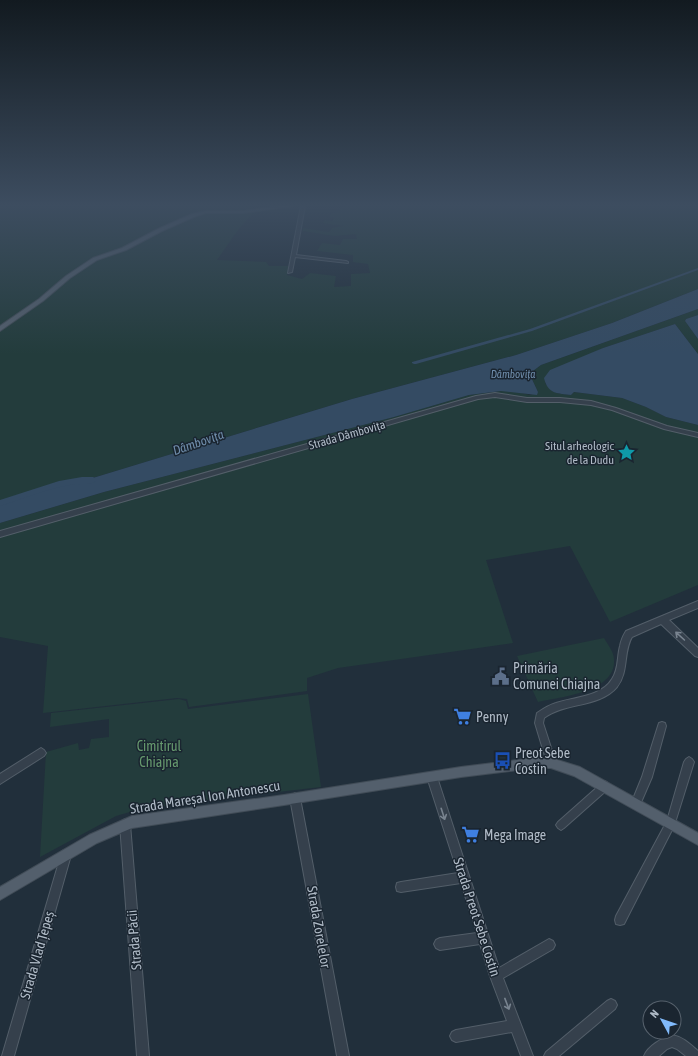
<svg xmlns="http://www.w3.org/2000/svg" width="698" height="1056" font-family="'Asap Condensed',sans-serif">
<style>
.green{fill:#233c3c}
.water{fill:#344b63}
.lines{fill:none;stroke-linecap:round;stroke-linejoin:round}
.canal{fill:#344b63;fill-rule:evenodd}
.river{fill:#344b63;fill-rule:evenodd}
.minor-casing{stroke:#535e69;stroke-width:2}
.major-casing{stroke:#414c57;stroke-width:2}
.minor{fill:#35404c;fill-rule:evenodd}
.major{fill:#535f6c;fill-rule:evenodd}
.oneway{stroke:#798490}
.labels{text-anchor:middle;stroke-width:3;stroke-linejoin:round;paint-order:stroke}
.far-water-label{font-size:11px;font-style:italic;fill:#708eac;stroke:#1a2530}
.street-label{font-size:12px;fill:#b0bbc7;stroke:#1a2530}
.poi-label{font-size:12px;fill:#b0bbc7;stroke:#1a2530;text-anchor:end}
.water-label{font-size:13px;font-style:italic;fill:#708eac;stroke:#1a2530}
.near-poi-label{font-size:14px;fill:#b0bbc7;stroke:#1a2530;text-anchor:start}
.near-park-label{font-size:14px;fill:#66996e;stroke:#1a2530}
.near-street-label{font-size:14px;fill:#b0bbc7;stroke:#1a2530}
</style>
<rect width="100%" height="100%" fill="#212f3b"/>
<!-- green -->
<g class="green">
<polygon points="0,206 252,206 255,211 238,230 217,260 266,262 269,266 289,266 287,275 302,279 310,273 336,276 334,287 351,286 351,274 370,273 368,264 353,262 353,255 317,251 322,243 340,245 343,239 357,239 356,234 334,236 303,231 303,228 329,232 332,228 343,226 323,223 325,220 332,221 334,218 330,217 331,213 341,212 339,208 346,206 698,206 698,289 612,323 516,355 352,399 96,477 0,501"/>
<path d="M698,309v6l-12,4 -1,2 13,18v15l-23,-30 -72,24 -58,35c9,12 12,10 26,12l3,-3 48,6 24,9 20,10 32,8v160l-88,37 -40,-76 -84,14 27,83 -175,25 -31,10v13l-118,16 -2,-8 -10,-1 -134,15 5,-67 -48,-9v-114l104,-31 290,-75 75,-22 32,-4h12l17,4 8,-3 -7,-15 2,-6 8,-6z"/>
<path d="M604,638c4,7 10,14 10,22 2,32 -54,37 -76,42l-21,-46z"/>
<polygon points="308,694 321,787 176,804 130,812 116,816 40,857 46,752 78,743 79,750 89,748 91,739 109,737 109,719 50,727 51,713 179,699 186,701 188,709"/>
</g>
<!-- water -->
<g class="water">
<polygon points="698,289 698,309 541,365 533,371 531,377 538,392 537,395 501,391 469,395 394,417 104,492 0,523 0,501 96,477 352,399 516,355 612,323"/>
<polygon points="698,315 698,339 685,321 686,319"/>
<path d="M675,324l23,30v71l-32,-8 -20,-10 -24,-9 -48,-6 -3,3c-13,-2 -23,0 -27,-17l6,-8 12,-5 41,-17z"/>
</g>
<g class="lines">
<!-- canal -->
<polygon class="canal" points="698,268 698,270 532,331 416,364 414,364 412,363 412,362 530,329"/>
<!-- river -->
<path class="river" d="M82,477h11l4,3c-4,6 -20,3 -27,5 -24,4 -47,14 -70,21v-6l59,-19z"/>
<defs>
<g id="minor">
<polygon points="301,206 305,206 296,255 346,261 348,262 348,263 295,257 292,272 288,273"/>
<polygon points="495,393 527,398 560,398 591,401 616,408 667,426 698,433 698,437 664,429 612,410 591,405 560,402 527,402 495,397 478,399 0,537 0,531 476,396"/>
<path d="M698,601v7l-29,12 29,28v9l-3,-1 -34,-32 -29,13c-9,15 -3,35 -15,50 -18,21 -52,15 -73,31l-1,5 13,40 -2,3 -3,2 -3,-2 -13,-43 2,-10c6,-4 12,-8 19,-10 18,-6 45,-6 56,-24 7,-10 5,-23 8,-33 1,-6 3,-10 6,-15z"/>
<polygon points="662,722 665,723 666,726 652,777 639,807 636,809 633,807 631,804 642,777 658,726 659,723"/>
<polygon points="41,748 44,750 46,753 44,756 0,784 0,774"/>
<polygon points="689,757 692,759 694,762 674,826 624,924 620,925 616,924 615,920 616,916 667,821 684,762 686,759"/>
<polygon points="432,772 435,774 437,777 499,968 549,939 553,941 555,945 553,949 503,978 533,1056 521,1056 512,1032 456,1042 452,1040 450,1036 452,1032 456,1030 507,1021 490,976 480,944 440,950 436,948 434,944 436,940 440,938 477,933 461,883 401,892 397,891 396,887 397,883 401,882 458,873 427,777 429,774"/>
<polygon points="605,781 608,783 610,786 608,789 564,828 561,830 558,828 556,825 558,822 602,783"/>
<polygon points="295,793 298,795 300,798 349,1056 337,1056 290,798 292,795"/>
<polygon points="125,819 128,821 130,824 149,1056 137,1056 120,824 122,821"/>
<polygon points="66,850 70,851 71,855 14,1056 2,1056 61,855 62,851"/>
<polygon points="611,999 615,1001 617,1005 615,1009 559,1056 544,1056 546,1052 607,1001"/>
<path d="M672,1035c11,2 18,9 26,16v5h-12l-9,-7 -5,-2 -5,2 -8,7h-15c4,-10 18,-18 28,-21z"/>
</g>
<g id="major">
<polygon points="280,206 292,206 243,213 206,213 196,216 162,231 126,250 97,260 70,278 43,301 0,331 0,326 39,299 66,276 93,258 122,248 158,229 192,214 206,211 243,211"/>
<polygon points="534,758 551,758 580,767 698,833 698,845 574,776 551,768 534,768 461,777 284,805 132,828 97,843 0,900 0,887 89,835 132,816 284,795 461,767"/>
</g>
</defs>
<!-- minor casing -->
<use href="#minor" class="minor-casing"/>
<!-- major casing -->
<use href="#major" class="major-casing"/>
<!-- minor -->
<use href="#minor" class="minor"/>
<!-- major -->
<use href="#major" class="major"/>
</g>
<!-- one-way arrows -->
<defs><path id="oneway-shaft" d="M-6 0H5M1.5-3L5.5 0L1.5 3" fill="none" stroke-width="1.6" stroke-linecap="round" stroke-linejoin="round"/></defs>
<g class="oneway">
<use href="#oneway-shaft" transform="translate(680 636) rotate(-138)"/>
<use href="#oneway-shaft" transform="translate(443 814) rotate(72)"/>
<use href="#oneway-shaft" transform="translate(507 1004) rotate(69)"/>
</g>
<!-- sky -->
<linearGradient id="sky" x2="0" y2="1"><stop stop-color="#121a20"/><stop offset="0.58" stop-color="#3d4d60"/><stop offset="1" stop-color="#3d4d60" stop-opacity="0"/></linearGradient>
<rect width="698" height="354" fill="url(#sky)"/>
<!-- icons -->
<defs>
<symbol id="sight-bare" viewBox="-9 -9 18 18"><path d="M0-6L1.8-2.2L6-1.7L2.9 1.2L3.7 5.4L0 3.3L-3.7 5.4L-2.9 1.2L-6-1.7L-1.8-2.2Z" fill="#0f9aa8" stroke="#1a2530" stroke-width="2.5" paint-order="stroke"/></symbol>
<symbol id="civic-bare" viewBox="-9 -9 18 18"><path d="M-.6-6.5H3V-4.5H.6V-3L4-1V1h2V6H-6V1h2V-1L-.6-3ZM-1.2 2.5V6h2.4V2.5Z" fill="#5c6f8a" stroke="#1a2530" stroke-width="2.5" paint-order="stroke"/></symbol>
<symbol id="supermarket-bare" viewBox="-9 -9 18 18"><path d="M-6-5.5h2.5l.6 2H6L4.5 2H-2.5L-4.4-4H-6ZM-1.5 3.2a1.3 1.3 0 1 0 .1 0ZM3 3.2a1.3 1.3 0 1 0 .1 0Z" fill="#3f7fe0" stroke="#1a2530" stroke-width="2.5" paint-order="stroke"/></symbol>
<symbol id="bus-bare" viewBox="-9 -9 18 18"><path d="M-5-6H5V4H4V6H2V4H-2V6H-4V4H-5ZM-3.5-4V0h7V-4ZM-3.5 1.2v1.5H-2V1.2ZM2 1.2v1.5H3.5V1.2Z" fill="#1a4fb4" stroke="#1a2530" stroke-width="2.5" paint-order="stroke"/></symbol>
</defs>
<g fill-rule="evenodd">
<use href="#sight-bare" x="614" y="440" width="25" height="25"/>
<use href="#civic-bare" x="488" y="664" width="25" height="25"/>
<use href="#supermarket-bare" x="450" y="704" width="25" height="25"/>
<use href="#bus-bare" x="490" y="748" width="25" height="25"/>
<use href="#supermarket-bare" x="458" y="822" width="25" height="25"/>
</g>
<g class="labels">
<!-- far-water labels -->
<g class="far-water-label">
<text x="513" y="378">Dâmbovița</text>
</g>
<!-- street labels -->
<g class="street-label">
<text transform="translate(347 435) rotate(-16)" y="4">Strada Dâmbovița</text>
</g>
<!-- poi labels -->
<g class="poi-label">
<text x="614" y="450">Situl arheologic<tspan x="614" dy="14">de la Dudu</tspan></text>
</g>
<!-- water labels -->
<g class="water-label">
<text transform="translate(198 442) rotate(-19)" y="5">Dâmbovița</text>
</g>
<!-- near-poi labels -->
<g class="near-poi-label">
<text x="513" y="673">Primăria<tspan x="513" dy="16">Comunei Chiajna</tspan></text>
<text x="476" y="722">Penny</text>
<text x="515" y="758">Preot Sebe<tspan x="515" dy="16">Costin</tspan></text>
<text x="484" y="840">Mega Image</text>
</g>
<!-- near-park labels -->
<g class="near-park-label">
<text x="159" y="751">Cimitirul<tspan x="159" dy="16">Chiajna</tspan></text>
</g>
<!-- near-street labels -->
<g class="near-street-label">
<text transform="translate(205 797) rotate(-9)" y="5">Strada Mareșal Ion Antonescu</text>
<text transform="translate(477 917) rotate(72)" y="5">Strada Preot Sebe Costin</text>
<text transform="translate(319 927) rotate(80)" y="5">Strada Zorelelor</text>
<text transform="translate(134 940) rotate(-95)" y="5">Strada Păcii</text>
<text transform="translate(37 955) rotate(-74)" y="5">Strada Vlad Țepeș</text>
</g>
</g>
<!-- north arrow -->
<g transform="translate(662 1020) rotate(310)"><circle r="19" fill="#1a2530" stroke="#56616c"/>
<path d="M0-3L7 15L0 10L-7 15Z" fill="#81bafb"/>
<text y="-6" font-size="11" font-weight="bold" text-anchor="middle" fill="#b0bbc7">N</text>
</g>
</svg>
